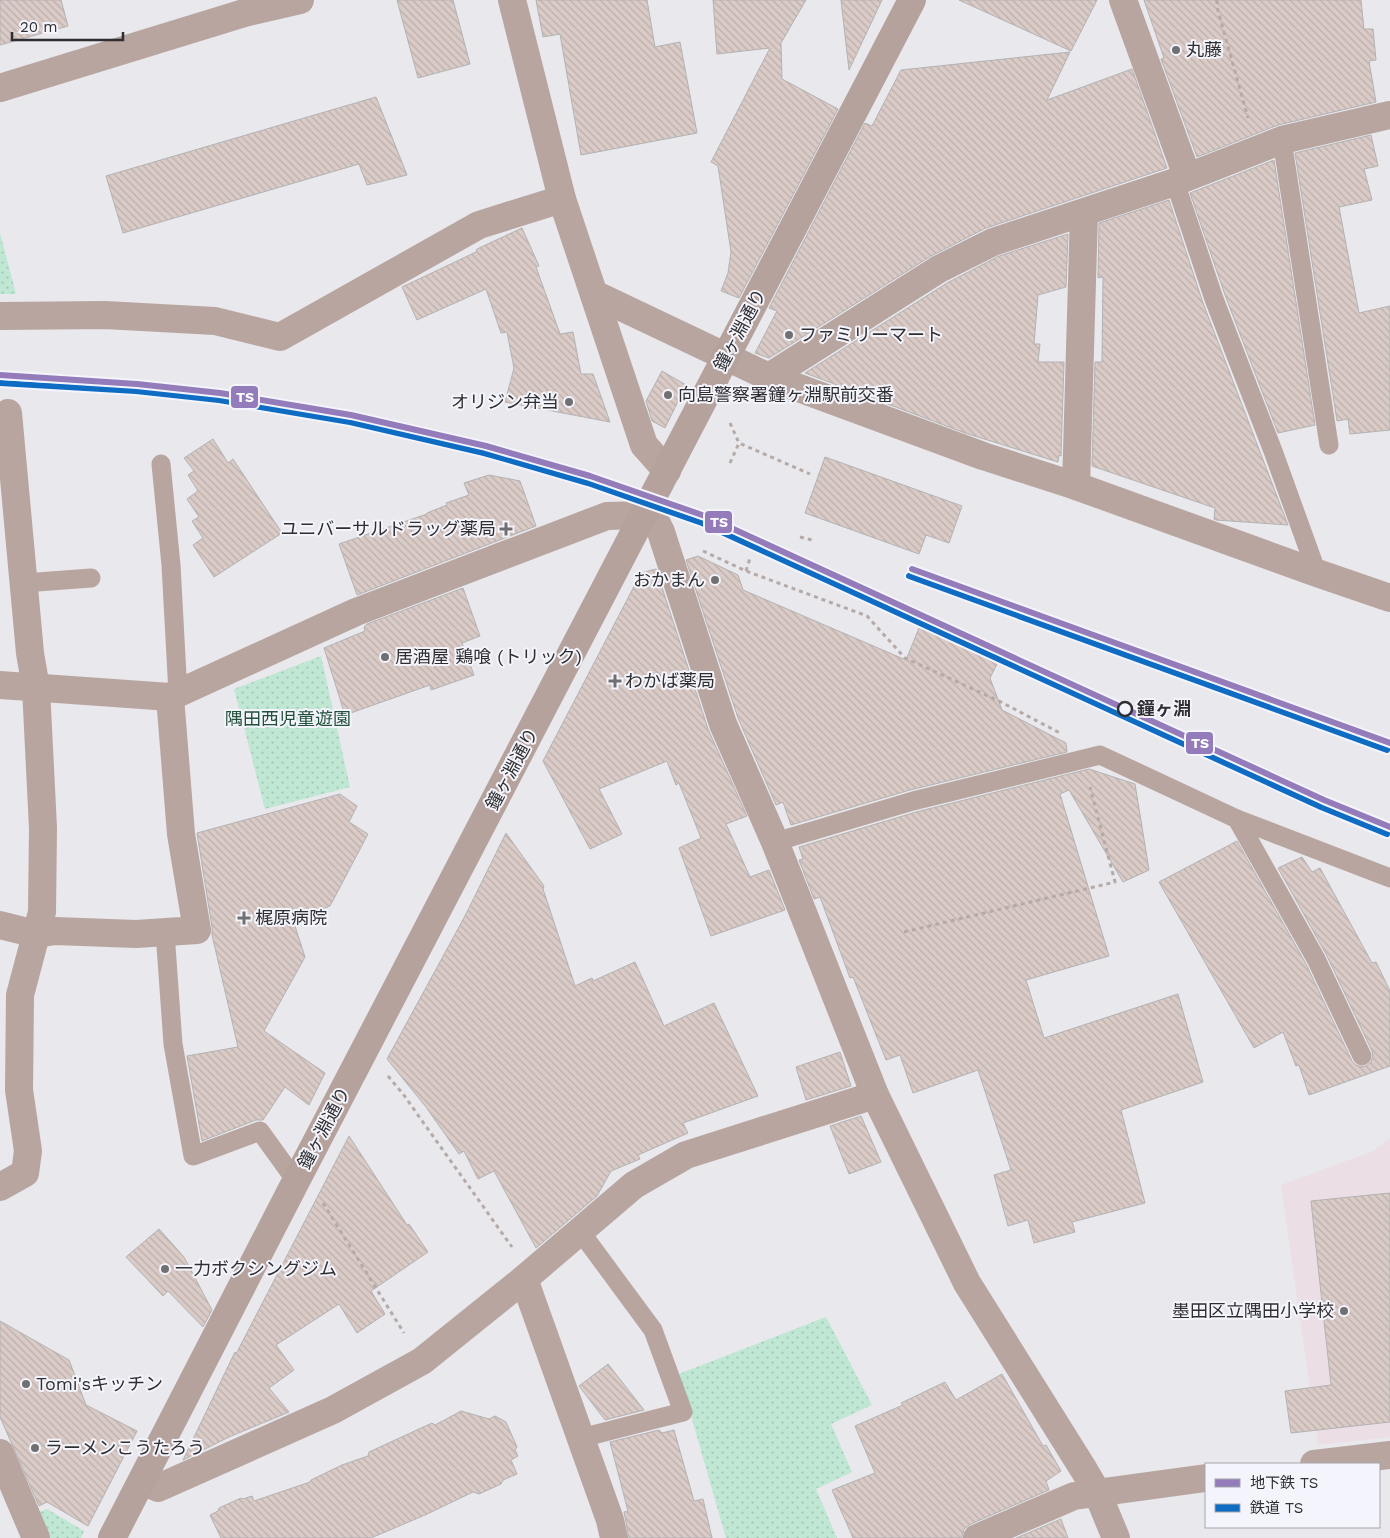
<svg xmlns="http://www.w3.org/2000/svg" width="1390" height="1538" font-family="'Work Sans','Noto Sans JP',sans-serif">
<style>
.education{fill:#ecdee5}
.grass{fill:url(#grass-dots)}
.building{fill:url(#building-back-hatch);stroke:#b3b2b3}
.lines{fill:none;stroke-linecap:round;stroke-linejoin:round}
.path{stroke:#b6aaa7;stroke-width:3;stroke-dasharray:4 4;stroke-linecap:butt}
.service{stroke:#b8a59f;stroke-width:19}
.minor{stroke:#b8a59f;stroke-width:28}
.secondary{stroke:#b5a29d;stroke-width:28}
.rail-1-casing{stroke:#f4f4fc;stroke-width:10}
.rail-1{stroke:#0f6cc3;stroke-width:6}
.metro-1-casing{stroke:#f4f4fc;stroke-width:10}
.metro-1{stroke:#937cb9;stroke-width:6}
.poi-dot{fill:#707073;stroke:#f4f4fc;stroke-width:2}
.stop-dot{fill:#f4f4fc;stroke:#2f2f32;stroke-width:2.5}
.labels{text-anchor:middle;stroke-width:4;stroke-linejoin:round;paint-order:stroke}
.poi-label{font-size:18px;fill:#2f2f32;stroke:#f4f4fc;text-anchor:start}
.street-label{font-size:18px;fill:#2f2f32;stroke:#f4f4fc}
.stop-label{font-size:18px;font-weight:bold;fill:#2f2f32;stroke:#f4f4fc;text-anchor:start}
.park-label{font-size:18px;fill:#24513a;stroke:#f4f4fc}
.line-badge{stroke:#f4f4fc;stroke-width:2}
.badge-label{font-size:14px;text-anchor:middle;font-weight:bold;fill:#fff}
</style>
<defs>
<pattern id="grass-dots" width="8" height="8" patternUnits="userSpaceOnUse" patternTransform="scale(1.25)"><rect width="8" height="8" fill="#bfe7d3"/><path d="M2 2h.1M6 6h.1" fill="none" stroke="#a4c6b6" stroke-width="1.8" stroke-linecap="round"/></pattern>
<pattern id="building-back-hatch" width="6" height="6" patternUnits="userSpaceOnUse" patternTransform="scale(1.25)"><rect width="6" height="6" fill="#dacbc7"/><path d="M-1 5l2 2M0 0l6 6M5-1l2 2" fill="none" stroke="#bbafab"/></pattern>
</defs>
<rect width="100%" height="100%" fill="#e8e8ed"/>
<!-- education -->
<polygon class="education" points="1390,1138 1390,1437 1318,1445 1281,1185 1373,1151"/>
<!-- grass -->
<g class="grass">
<polygon points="0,233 16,294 0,294"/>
<polygon points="321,656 350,787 265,809 234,689"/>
<polygon points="826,1317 872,1405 831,1424 852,1472 816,1489 837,1538 726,1538 679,1374"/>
<polygon points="47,1509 84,1531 81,1538 47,1538 36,1513"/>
</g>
<!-- building -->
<g class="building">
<polygon points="0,0 61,0 68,26 0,45"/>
<polygon points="397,0 453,0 470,64 418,78"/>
<polygon points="536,0 647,0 655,47 680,42 697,133 581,155 560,34 543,37"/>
<polygon points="713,0 806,0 781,43 782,79 838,109 739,298 721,291 728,273 731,252 718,166 711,162 770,48 717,54"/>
<polygon points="841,0 882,0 849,70"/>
<polygon points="959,0 1097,0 1071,51"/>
<polygon points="1144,0 1361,0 1364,29 1373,29 1376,60 1369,61 1376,102 1278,125 1197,157 1161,59 1164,58"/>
<polygon points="1070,52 1047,100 1132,69 1167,168 986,228 931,256 769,358 755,353 777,311 769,308 865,123 872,126 901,70"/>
<polygon points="376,97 407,175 367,185 359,164 123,233 106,176"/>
<polygon points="1371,135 1378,166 1364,169 1372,200 1339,207 1359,313 1390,306 1390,430 1350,434 1348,419 1337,421 1295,153"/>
<polygon points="1274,160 1315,425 1278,433 1225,295 1190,193"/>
<polygon points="1169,200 1203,303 1288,525 1216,520 1214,519 1215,508 1092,466 1095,362 1102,362 1103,277 1098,278 1099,223"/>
<polygon points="522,228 539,266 536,267 560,334 573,332 581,374 593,374 610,422 505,402 514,368 507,332 501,333 486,289 417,320 402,287 476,252 477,249"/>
<polygon points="1068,234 1066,287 1038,295 1034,344 1040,344 1038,362 1064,362 1061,456 1059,455 1058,462 965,433 805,373 947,283 999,256"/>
<polygon points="662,371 686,385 665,428 652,421 646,401"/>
<polygon points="213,439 228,463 233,459 282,533 214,577 193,545 203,538 192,521 199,517 187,499 198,491 188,475 194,471 184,458"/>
<polygon points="825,457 962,506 949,543 926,535 919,554 805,513"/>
<polygon points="489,475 520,481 536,526 357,595 339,544 427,514 427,513 447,505 446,503 469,495 464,483"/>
<polygon points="698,556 738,575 743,590 906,660 919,628 998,662 990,678 1002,710 1066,743 1067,752 910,790 791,825 783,802 776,805 738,718 686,560"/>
<polygon points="656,569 708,729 747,816 726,824 750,877 769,870 785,910 711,936 679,848 701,838 679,783 676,785 667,761 599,789 622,834 590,849 543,761 641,573"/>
<polygon points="463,588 480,636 462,643 474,675 431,690 430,685 345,715 324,648 365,631 364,627 367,624"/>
<polygon points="1089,769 1135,784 1149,870 1123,882 1069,790 1060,794 1109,956 1026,980 1044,1038 1178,994 1203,1082 1121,1110 1145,1203 1072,1222 1075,1232 1034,1243 1028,1220 1008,1226 994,1175 1011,1170 978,1070 913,1093 900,1055 886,1060 853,977 850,978 820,897 814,899 799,860 803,859 799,847 916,812"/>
<polygon points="340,794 357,806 349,822 368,834 330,906 293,920 305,957 264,1031 325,1073 309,1105 285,1087 263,1120 256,1120 202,1141 187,1056 238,1047 212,935 212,927 197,833"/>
<polygon points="506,833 544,886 543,889 575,986 592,978 593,981 635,962 664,1026 714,1003 758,1096 683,1123 688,1133 638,1155 640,1159 611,1171 597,1196 536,1248 494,1171 478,1179 464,1151 459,1154 426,1107 387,1059 465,916"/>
<polygon points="1237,841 1306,964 1352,1061 1356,1065 1361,1067 1366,1066 1371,1062 1373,1056 1372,1051 1326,954 1278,868 1302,857 1312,872 1320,868 1372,963 1376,962 1390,991 1390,1066 1309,1095 1299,1065 1296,1066 1283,1032 1254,1048 1159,882"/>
<polygon points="840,1052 851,1086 806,1100 796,1067"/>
<polygon points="861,1116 881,1162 849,1174 830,1126"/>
<polygon points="349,1136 407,1225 409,1224 428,1252 371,1291 385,1314 357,1333 339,1304 276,1345 294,1370 269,1388 289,1412 229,1437 183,1460 235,1352 236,1354"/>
<polygon points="1390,1193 1390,1422 1291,1433 1285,1391 1331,1385 1311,1201"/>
<polygon points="159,1229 184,1257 212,1310 203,1327 168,1291 163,1296 126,1257"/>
<polygon points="0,1321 69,1360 86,1405 137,1431 88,1526 47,1502 39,1506 0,1417"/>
<polygon points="608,1364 644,1410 605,1420 579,1386"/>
<polygon points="1002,1374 1043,1446 1046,1445 1061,1471 1046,1481 1049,1490 971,1524 964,1529 962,1538 853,1538 832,1490 875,1473 855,1426 903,1405 901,1403 945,1382 956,1400"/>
<polygon points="461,1411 489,1419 495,1416 506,1422 517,1447 515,1450 518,1456 511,1460 517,1474 503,1480 501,1484 479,1494 473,1492 425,1515 371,1538 221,1538 210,1515 218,1511 219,1508 241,1498 243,1499 252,1496 254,1501 310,1482 311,1480 342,1465 368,1456 369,1452 432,1423 435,1425"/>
<polygon points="659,1430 662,1433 674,1430 694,1501 703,1499 712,1538 629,1538 624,1512 628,1511 610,1442"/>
<polygon points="1061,1519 1068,1538 1016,1538"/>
</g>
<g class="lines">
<!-- path -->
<g class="path">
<polyline points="1217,0 1217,7 1248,118"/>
<polyline points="730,423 739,443 810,474"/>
<polyline points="730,463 739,443"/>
<polyline points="800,537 812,540"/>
<polyline points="703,551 746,571 867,616 905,658 999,701 1060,733"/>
<polyline points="746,571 750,558"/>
<polyline points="904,932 1115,882 1090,787"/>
<polyline points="388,1076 403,1094 512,1247"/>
<polyline points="323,1203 404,1333"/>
</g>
<!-- service -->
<g class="service">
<polyline points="1282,140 1329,445"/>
<polyline points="1175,182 1214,299 1273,451 1317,573"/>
<polyline points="161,464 171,565 178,694"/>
<polyline points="24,583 91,578"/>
<polyline points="1237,819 1390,878"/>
<polyline points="775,842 913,801 1100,755 1237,819 1316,959 1362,1056"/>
<polyline points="165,932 173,1044 193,1156 260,1131 296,1181"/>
<polyline points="580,1231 653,1330 683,1412 581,1438"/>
</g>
<!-- minor -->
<g class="minor">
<polyline points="512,0 562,199 644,445 667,471"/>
<polyline points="1123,0 1187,176"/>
<polyline points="0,88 244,13 300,0"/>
<polyline points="594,294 769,377 983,456 1076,486 1317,573 1390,598"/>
<polyline points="0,316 105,315 215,321 280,337 479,225 562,199"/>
<polyline points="769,377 939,269 993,242 1175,182 1282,140 1390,115"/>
<polyline points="1076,486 1084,213"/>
<polyline points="649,507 661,532 723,724 775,842 875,1095 967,1283 1084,1470 1097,1492 1116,1538"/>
<polyline points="0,685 170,697 356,612 607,516 645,515"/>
<polyline points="0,925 36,934 55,931 136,934 197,930 181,834 170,697"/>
<polyline points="0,1187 25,1173 28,1151 19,1090 20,995 42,912 43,828 36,688 30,653 8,413"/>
<polyline points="524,1279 610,1520 614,1538"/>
<polyline points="0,1453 36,1538"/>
<polyline points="1314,1464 1390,1455"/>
<polyline points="142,1481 158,1488 333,1410 422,1361 524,1279 634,1185 686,1155 875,1095"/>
<polyline points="977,1538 1074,1496 1206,1478"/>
</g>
<!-- secondary -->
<polyline class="secondary" points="112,1538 296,1181 912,0"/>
<defs>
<g id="rail-1">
<polyline points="0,383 136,391 219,400 350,422 484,453 588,483 702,523 1321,807 1387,834"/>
<polyline points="909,576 1387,750"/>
</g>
</defs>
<!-- rail-1 casing -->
<use href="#rail-1" class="rail-1-casing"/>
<!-- rail-1 -->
<use href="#rail-1" class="rail-1"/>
<defs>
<g id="metro-1">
<polyline points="0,375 137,384 220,393 351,415 486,446 590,476 705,516 1324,800 1390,827"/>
<polyline points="912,569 1390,743"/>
</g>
</defs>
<!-- metro-1 casing -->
<use href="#metro-1" class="metro-1-casing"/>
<!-- metro-1 -->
<use href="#metro-1" class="metro-1"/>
</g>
<!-- markers -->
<g class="poi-dot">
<circle cx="1176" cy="50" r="5"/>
<circle cx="789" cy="335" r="5"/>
<circle cx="668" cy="395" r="5"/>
<circle cx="569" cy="402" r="5"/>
<path d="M503.5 521.5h5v5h5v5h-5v5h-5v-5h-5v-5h5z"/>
<circle cx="715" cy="580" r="5"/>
<circle cx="385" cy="657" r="5"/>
<path d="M612.5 673.5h5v5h5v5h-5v5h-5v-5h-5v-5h5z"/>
<path d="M241.5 910.5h5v5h5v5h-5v5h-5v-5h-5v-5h5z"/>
<circle cx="165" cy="1269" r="5"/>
<circle cx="1344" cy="1311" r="5"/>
<circle cx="26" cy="1384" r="5"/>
<circle cx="35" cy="1448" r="5"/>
</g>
<circle class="stop-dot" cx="1125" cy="709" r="7"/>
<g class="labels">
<!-- poi labels -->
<g class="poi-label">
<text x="1186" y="56">丸藤</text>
<text x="799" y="341">ファミリーマート</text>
<text x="678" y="401">向島警察署鐘ヶ淵駅前交番</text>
<text x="559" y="408" text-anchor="end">オリジン弁当</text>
<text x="496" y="535" text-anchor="end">ユニバーサルドラッグ薬局</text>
<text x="705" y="586" text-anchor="end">おかまん</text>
<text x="395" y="663">居酒屋 鶏喰 (トリック)</text>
<text x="625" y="687">わかば薬局</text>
<text x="255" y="924">梶原病院</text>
<text x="175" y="1275">一力ボクシングジム</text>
<text x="1334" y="1317" text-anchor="end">墨田区立隅田小学校</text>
<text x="36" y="1390">Tomi'sキッチン</text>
<text x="45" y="1454">ラーメンこうたろう</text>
</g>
<!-- street labels -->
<g class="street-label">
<text transform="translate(740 330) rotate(-62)" y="6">鐘ヶ淵通り</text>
<text transform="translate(512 769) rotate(-62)" y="6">鐘ヶ淵通り</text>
<text transform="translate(324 1128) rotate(-62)" y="6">鐘ヶ淵通り</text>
</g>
<!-- stop labels -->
<g class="stop-label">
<text x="1137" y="715">鐘ヶ淵</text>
</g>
<!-- park labels -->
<g class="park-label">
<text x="288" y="725">隅田西児童遊園</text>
</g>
</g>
<g class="line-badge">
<rect x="230" y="385" width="29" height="24" rx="5" fill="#937cb9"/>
<rect x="704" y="510" width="29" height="24" rx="5" fill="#937cb9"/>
<rect x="1185" y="731" width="29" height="24" rx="5" fill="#937cb9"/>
</g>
<g class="badge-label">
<text x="245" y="402">TS</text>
<text x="719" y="527">TS</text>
<text x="1200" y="748">TS</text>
</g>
<!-- legend -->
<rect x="1205" y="1463" width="175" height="65" fill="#f4f4fc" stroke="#a5a5ab"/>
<rect x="1215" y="1479" width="25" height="8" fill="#937cb9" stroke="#a5a5ab"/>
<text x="1250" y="1488" font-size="15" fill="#2f2f32">地下鉄 TS</text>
<rect x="1215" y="1504" width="25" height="8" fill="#0f6cc3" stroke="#a5a5ab"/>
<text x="1250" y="1513" font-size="15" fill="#2f2f32">鉄道 TS</text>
<!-- scale -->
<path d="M12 32v8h111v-8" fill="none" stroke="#2f2f32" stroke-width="2.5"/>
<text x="20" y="32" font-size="15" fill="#2f2f32" stroke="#f4f4fc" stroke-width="4" paint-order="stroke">20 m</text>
</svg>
